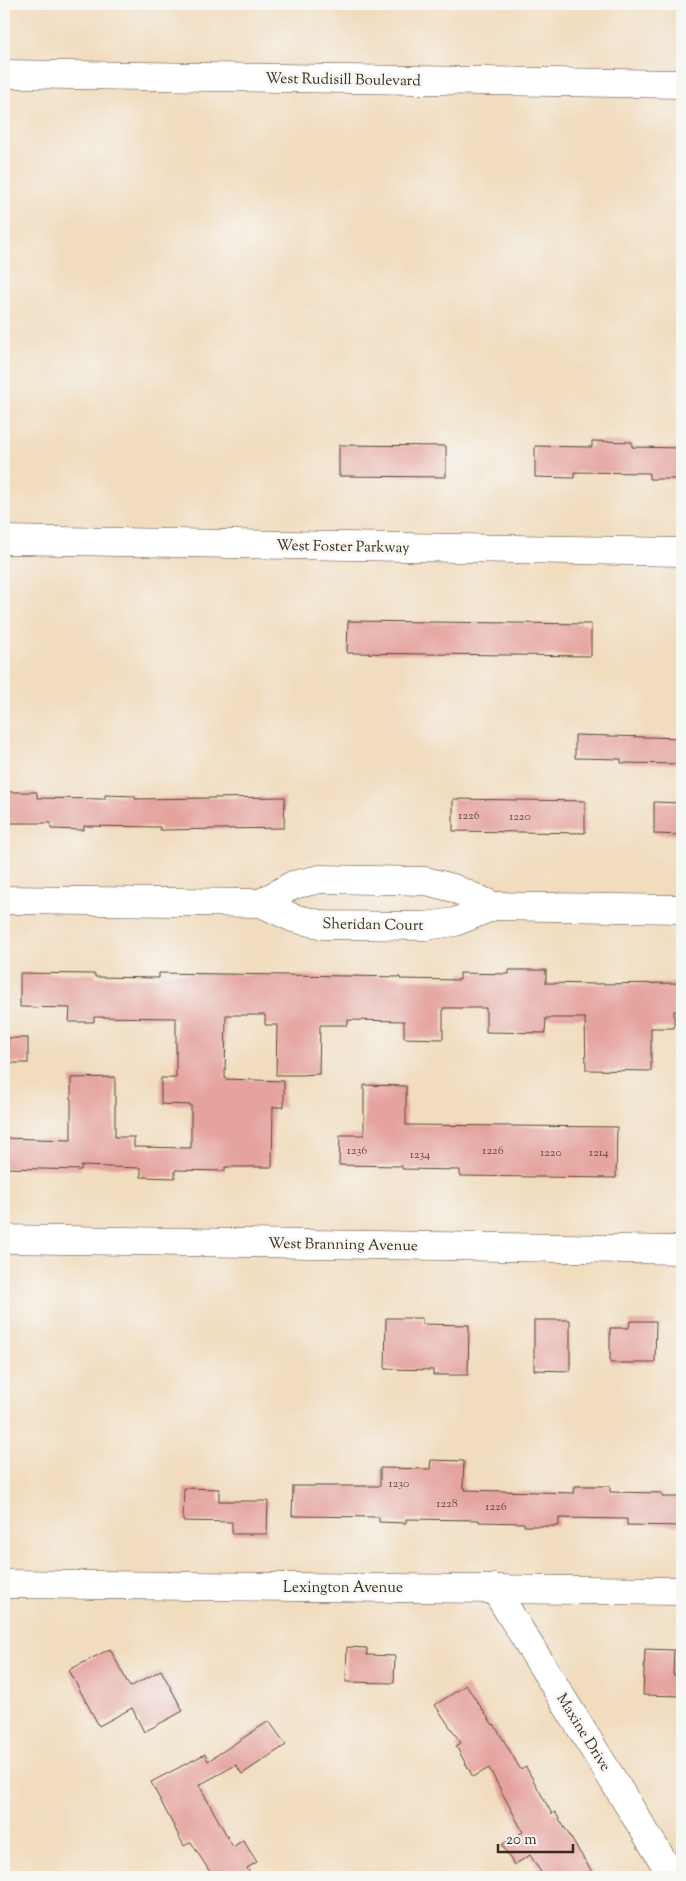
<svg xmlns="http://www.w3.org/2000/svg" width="686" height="1881" font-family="'Sorts Mill Goudy',serif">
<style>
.building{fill:#e5a39e}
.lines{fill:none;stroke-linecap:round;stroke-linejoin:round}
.minor-casing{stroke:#564536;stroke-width:29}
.minor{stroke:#fff;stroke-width:28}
.labels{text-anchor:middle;stroke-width:5;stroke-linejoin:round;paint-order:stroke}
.number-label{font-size:12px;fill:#66483e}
.street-label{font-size:15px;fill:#3b2a1e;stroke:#f6f6f2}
</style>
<rect width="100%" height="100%" fill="#f6f6f2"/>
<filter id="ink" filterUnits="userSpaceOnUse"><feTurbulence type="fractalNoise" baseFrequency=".02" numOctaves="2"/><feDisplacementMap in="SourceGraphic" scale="10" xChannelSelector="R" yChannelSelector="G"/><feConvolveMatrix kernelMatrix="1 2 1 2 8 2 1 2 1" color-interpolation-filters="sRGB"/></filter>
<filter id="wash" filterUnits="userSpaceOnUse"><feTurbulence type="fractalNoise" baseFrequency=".0096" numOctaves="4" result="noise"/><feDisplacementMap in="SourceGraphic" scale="20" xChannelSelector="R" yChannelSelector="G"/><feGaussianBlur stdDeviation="1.12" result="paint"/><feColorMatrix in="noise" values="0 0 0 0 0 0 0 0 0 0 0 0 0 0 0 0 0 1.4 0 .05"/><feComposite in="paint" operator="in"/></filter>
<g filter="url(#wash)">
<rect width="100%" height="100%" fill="#f1dcbe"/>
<g id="blocks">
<!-- building -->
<g class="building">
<polygon points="592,441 632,442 632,447 682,448 682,479 649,479 649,473 574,472 574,478 535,477 535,446 592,447"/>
<polygon points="339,445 446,446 446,477 339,476"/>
<polygon points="348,621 591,624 591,656 347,653"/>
<polygon points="575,735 682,738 682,764 621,763 621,759 575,758"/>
<polygon points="4,792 37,792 37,798 105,799 105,795 135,796 135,799 285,797 284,828 160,830 160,827 84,826 84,830 51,829 51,823 4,823"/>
<polygon points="453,799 585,801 585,833 453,831"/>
<polygon points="654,802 682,803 682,835 654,834"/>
<polygon points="509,970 546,970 546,983 591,984 682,983 682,1011 674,1011 674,1028 651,1028 651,1071 586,1070 585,1018 546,1018 545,1033 486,1032 486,1008 443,1008 443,1039 404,1038 404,1021 348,1020 348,1025 320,1025 319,1074 301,1075 276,1075 277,1025 265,1025 265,1015 226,1015 225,1079 284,1081 284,1107 273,1107 272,1167 225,1167 225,1171 175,1170 175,1178 141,1177 141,1168 81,1166 81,1170 4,1168 4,1138 71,1140 71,1078 115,1077 115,1137 134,1137 134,1147 191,1148 191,1105 161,1104 161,1078 176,1078 176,1018 94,1017 94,1022 69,1022 70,1008 20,1007 20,973 95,974 95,977 159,978 159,973 349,976 400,977 400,979 460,980 460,973 509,974"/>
<rect x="8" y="1038" width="20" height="25"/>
<polygon points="364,1085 406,1086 406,1125 617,1127 616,1178 460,1176 460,1170 402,1169 402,1166 339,1165 340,1135 364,1135"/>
<polygon points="386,1318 422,1318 422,1324 469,1325 468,1375 433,1375 433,1370 385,1369"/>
<polygon points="534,1320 570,1320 570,1371 534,1370"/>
<polygon points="630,1321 656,1321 655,1363 610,1363 610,1328 629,1328"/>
<polygon points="431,1460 464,1461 463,1487 465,1487 465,1490 574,1493 575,1486 610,1486 610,1492 662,1493 662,1497 682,1497 682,1526 627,1525 627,1519 559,1518 559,1526 524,1526 524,1523 479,1522 479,1520 406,1519 406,1523 379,1522 379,1517 292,1516 293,1486 380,1486 380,1468 430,1469"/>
<polygon points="184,1488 219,1489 219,1501 268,1501 267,1534 232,1534 232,1522 183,1521"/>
<polygon points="347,1647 367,1648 367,1655 395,1656 394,1683 346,1682"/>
<polygon points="110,1649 130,1687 161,1670 183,1711 144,1732 132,1708 99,1726 69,1670"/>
<polygon points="645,1649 674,1650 673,1675 682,1675 682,1696 643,1695"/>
<polygon points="466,1685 493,1725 494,1724 521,1770 526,1767 552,1814 555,1812 595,1877 544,1877 530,1855 514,1865 502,1845 523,1832 489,1768 473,1777 456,1746 461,1743 435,1705"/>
<polygon points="269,1721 286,1745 242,1774 236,1765 199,1785 233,1847 243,1840 257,1862 247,1868 252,1877 213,1877 191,1842 184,1846 151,1782 205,1754 208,1761"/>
</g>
</g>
</g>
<g filter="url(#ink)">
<use href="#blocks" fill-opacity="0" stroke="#564536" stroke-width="1"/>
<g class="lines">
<defs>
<g id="minor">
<polyline points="4,74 682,84"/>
<polyline points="4,540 682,552"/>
<polyline points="4,900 261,903 293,918 324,925 425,926 455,922 494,906 682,909"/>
<polyline points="261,903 293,885 320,879 426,881 453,888 494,906"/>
<polyline points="4,1239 682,1250"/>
<polyline points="4,1584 682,1591"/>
<polyline points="494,1588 673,1877"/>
</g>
</defs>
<!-- minor casing -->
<use href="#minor" class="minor-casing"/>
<!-- minor -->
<use href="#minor" class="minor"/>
</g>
</g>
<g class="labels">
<!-- number labels -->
<g class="number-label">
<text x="469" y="819">1226</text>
<text x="520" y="820">1220</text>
<text x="357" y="1154">1236</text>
<text x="493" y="1154">1226</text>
<text x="551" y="1156">1220</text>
<text x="599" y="1156">1214</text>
<text x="420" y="1158">1234</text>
<text x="399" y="1487">1230</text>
<text x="447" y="1507">1228</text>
<text x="496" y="1510">1226</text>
</g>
<!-- street labels -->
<g class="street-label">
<text transform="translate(343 79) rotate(1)" y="5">West Rudisill Boulevard</text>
<text transform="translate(343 546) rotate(1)" y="5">West Foster Parkway</text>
<text transform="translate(373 924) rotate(1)" y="5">Sheridan Court</text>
<text transform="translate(343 1244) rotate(1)" y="5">West Branning Avenue</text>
<text x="343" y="1592">Lexington Avenue</text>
<text transform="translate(584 1732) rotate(58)" y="5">Maxine Drive</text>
</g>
</g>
<!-- margin -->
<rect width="686" height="1881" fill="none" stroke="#f6f6f2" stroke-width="20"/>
<!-- scale -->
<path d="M498 1844v8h75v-8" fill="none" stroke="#3b2a1e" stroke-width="2.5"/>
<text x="506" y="1844" font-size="15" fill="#3b2a1e" stroke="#f6f6f2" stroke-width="4" paint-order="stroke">20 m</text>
</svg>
